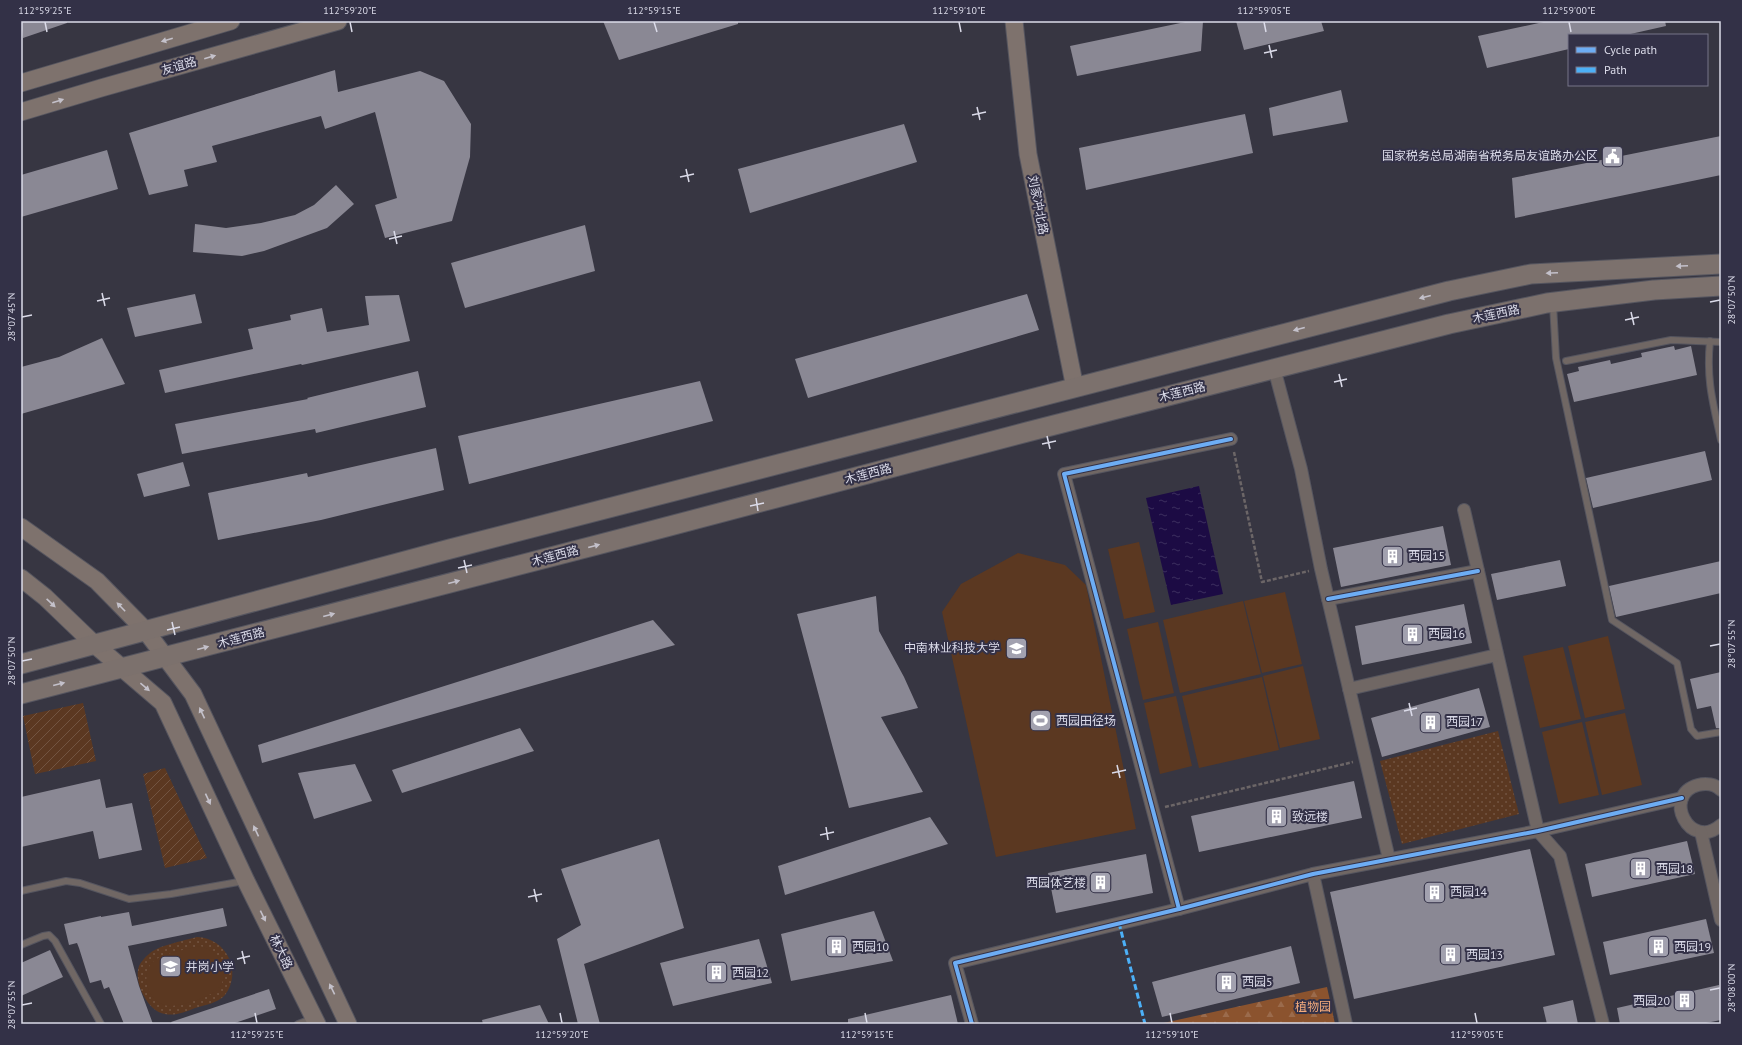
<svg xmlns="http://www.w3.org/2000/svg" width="1742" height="1045" font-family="'PT Sans','Noto Sans SC',sans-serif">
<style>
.grass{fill:url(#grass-dots)}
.forest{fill:url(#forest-firs)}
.garden{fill:url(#garden-furrows)}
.pitch{fill:#5b3821}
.water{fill:url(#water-ripples)}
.building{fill:#8a8894}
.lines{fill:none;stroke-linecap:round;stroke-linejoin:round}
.lane-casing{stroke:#55555f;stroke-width:8}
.street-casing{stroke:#55555f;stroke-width:14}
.secondary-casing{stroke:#55555f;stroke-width:19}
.primary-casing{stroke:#55555f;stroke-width:21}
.path{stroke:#6c6667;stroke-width:2.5;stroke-dasharray:4 2;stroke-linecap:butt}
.lane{stroke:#706764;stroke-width:6}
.street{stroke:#706764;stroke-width:12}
.secondary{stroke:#7e726d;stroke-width:17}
.primary{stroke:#7c716d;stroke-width:19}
.quiet{stroke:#4cb0f7;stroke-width:3;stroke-dasharray:6 3;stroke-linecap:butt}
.cycleway-casing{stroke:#333147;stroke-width:6}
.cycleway{stroke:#6dadf4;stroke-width:4}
.oneway{fill:#c4c1ca}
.oneway2{fill:#c3c0ca}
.ticks{fill:none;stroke:#dbdbe9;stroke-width:1.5}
.labels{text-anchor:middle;stroke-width:4;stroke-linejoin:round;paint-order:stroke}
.street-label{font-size:12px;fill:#dbdbe9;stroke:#333147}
.poi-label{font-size:12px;fill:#dbdbe9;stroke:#333147;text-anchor:start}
.park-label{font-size:12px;fill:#f5ab7c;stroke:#333147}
.neatline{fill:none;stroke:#dbdbe9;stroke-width:1.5}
.ticks-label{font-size:10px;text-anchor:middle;fill:#dbdbe9}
</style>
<defs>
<pattern id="grass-dots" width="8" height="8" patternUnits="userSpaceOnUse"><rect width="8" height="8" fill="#5b3821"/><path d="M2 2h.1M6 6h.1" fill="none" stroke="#725441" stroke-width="1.8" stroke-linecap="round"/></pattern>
<pattern id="forest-firs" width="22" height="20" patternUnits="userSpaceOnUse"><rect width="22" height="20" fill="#8b532e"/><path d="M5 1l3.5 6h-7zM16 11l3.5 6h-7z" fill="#9b6b4c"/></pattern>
<pattern id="garden-furrows" width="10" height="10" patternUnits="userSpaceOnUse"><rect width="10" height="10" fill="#5b3821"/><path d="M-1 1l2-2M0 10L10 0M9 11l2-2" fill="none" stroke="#725441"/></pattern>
<pattern id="water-ripples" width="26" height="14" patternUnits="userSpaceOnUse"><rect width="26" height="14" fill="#1c0b44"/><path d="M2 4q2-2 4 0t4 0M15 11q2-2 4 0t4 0" fill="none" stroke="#3c2e5f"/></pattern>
</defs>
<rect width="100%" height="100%" fill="#373642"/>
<!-- grass -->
<g class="grass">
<polygon points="1498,731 1519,814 1402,844 1380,761"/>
<path d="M197,937c29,1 46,34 28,58 -7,8 -20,10 -30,13 -10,4 -19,8 -30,6 -17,-2 -32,-32 -26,-48 2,-4 6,-9 10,-12 10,-9 34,-13 48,-17z"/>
</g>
<!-- forest -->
<polygon class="forest" points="1327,987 1335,1024 1159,1024"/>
<!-- garden -->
<g class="garden">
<polygon points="83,703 96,761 35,774 23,716"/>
<polygon points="165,768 207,858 165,868 143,774"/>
</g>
<!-- pitch -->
<g class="pitch">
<polygon points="1139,542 1155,612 1124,619 1108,549"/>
<polygon points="1018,553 1065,565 1086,585 1136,829 996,857 942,612 961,584"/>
<polygon points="1285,592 1302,664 1262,673 1244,601"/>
<polygon points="1243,601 1261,674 1180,693 1163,620"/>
<polygon points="1158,622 1174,693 1143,700 1127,629"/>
<polygon points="1608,636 1625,709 1585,718 1568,646"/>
<polygon points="1563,647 1581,719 1540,728 1523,656"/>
<polygon points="1303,666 1320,739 1280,748 1263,676"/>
<polygon points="1262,677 1279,750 1199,768 1182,696"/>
<polygon points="1176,696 1192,766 1160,774 1144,703"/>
<polygon points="1625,713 1642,785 1602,795 1585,722"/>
<polygon points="1582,722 1599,795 1559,804 1542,732"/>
<path d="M199,946c19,3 34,26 19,43 -7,8 -38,17 -48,17 -22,-1 -32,-34 -15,-46 10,-7 32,-11 44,-14z"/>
</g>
<!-- water -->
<polygon class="water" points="1199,486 1223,594 1171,605 1146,498"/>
<!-- building -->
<g class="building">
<polygon points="21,21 67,21 67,23 23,38"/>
<polygon points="603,21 738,21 738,24 619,60"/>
<polygon points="1190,21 1203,21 1201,51 1077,76 1070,46"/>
<polygon points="1236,21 1321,21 1324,31 1244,50"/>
<polygon points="1548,21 1665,21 1666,26 1626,35 1569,35 1569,49 1487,68 1478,36"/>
<polygon points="335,70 338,92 420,71 444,81 471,124 470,157 452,221 385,238 375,205 397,198 375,112 325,129 321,116 212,146 217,162 184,170 188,186 149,195 129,133"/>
<polygon points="1341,90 1348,122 1273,136 1269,108"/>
<polygon points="1245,114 1253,153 1086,190 1079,148"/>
<polygon points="904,124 917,162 750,213 738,169"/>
<polygon points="1721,136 1721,175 1515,218 1512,178"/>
<polygon points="107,150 118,189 21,217 21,175"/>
<polygon points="336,185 354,204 327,228 264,251 242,256 193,252 195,224 226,228 261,223 295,215 314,205"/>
<polygon points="585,225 595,271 465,308 451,263"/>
<polygon points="195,294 202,323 135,337 127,308"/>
<polygon points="1027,294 1039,330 808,398 795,359"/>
<polygon points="399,295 410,341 302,365 301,364 165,393 159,370 253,349 248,329 291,320 290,315 322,308 327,332 369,325 365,296"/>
<polygon points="102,338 125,384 21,414 21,367 59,357"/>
<polygon points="1674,346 1675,350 1691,346 1697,375 1574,402 1567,374 1579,371 1578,367 1610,360 1611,364 1642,357 1641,353"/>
<polygon points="418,371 426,407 316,433 315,429 182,454 175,424 308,399 307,398"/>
<polygon points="700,381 713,421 469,484 458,436"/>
<polygon points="436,448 444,490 321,520 218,540 208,493 307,473 308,477"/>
<polygon points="1705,451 1712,480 1593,508 1586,478"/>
<polygon points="183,462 190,486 144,497 137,474"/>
<polygon points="1443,526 1451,565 1341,587 1333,548"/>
<polygon points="1560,560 1566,586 1497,600 1491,574"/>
<polygon points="1721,561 1721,593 1616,617 1609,586"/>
<polygon points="876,596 879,631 904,677 918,708 881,717 923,792 849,808 797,614"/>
<polygon points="1464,604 1472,643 1362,665 1355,626"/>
<polygon points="653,620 675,645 262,763 258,745"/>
<polygon points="1721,672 1721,728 1716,728 1711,706 1697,709 1690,679"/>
<polygon points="1479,688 1490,727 1382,757 1371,718"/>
<polygon points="520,728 534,751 402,793 392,770"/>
<polygon points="355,764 372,801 314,819 298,773"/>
<polygon points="100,779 106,808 132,803 142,850 99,859 93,831 21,847 21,797"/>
<polygon points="1354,781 1362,818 1199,852 1191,816"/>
<polygon points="930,817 948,844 785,895 778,866"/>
<polygon points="659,839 684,928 584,964 600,1024 578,1024 557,939 581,925 561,869"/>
<polygon points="1687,841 1695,874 1592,897 1585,864"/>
<polygon points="1530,849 1555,955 1354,999 1330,892"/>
<polygon points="1146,854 1153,893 1056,913 1048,873"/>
<polygon points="223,908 227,926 128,946 139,986 153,1024 124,1024 109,987 104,989 101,980 90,983 79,948 77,943 69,945 64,924 101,916 101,917 129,912 132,926"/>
<polygon points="874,911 893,961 791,981 781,934"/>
<polygon points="1706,919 1714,953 1610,975 1603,942"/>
<polygon points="759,939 772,983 673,1006 660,963"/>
<polygon points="1291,946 1300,983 1162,1017 1152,982"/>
<polygon points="50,950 63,977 21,996 21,963"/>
<polygon points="1719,985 1721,994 1721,1020 1701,1024 1620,1024 1617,1008"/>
<polygon points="269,989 276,1009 232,1024 172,1024 171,1022"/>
<polygon points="951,995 958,1024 848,1024 848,1019"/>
<polygon points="1573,1000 1578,1024 1547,1024 1543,1007"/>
<polygon points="540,1005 549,1024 483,1024 482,1020"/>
</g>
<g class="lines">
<defs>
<g id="lane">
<polyline points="1553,304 1556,358 1612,620 1677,663 1691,729 1697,736 1721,732"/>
<path d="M1710,341c-4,38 3,62 11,99"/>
<polyline points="1566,361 1671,340 1721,342"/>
<polyline points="21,891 66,881 80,883 129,899 171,894 244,881"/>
<polyline points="21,945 43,936 49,935 55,941 101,1024"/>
<polyline points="298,1024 314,1018"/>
</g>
<g id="street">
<polyline points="1274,368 1301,469 1321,569 1389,859"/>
<polyline points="1464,510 1538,831 1560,856 1603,1024"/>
<polyline points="1328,599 1478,571"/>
<polyline points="1349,689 1497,655"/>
<path d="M1721,790c-6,-6 -15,-7 -23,-5 -37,10 -8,67 23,40"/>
<polyline points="1701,832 1721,920"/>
<polyline points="1313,874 1346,1024"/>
<polyline points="1179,909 1064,474 1231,439"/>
<polyline points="972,1024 955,963 1179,909 1313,874 1538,831 1682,798"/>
</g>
<g id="secondary">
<polyline points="1014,21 1028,154 1075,388"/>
<polyline points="21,83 231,21"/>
<polyline points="21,112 101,88 338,21"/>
<polyline points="21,527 97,581 145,630 193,694 348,1024"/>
<polyline points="21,578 45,597 94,644 163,703 246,881 317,1024"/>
</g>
<g id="primary">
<polyline points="21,664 450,549 1449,291 1531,274 1721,264"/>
<polyline points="21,694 647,532 1027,432 1449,324 1547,303 1654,290 1721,286"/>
</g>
</defs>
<!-- lane casing -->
<use href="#lane" class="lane-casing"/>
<!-- street casing -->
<use href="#street" class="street-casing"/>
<!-- secondary casing -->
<use href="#secondary" class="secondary-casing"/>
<!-- primary casing -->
<use href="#primary" class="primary-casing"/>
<!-- path -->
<g class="path">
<polyline points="1234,452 1262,582 1309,571"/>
<polyline points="1165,807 1353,762"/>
</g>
<!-- lane -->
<use href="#lane" class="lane"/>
<!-- street -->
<use href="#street" class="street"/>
<!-- secondary -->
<use href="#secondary" class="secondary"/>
<!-- primary -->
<use href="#primary" class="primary"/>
<!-- quiet -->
<polyline class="quiet" points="1119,923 1145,1024"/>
<defs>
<g id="cycleway">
<polyline points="1328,599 1478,571"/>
<polyline points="1179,909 1064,474 1231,439"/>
<polyline points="972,1024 955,963 1179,909 1313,874 1538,831 1682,798"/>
</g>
</defs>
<!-- cycleway casing -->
<use href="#cycleway" class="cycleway-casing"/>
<!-- cycleway -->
<use href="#cycleway" class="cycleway"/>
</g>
<!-- one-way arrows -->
<defs><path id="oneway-solid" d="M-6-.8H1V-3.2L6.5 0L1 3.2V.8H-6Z"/></defs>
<g class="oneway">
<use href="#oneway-solid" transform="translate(167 40) rotate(164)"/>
<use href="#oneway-solid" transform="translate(210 57) rotate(-16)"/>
<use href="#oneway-solid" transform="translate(58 101) rotate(-17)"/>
<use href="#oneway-solid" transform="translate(51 603) rotate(43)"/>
<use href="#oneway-solid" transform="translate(121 607) rotate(-134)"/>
<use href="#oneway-solid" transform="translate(145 687) rotate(40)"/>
<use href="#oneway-solid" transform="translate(202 713) rotate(-115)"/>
<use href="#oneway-solid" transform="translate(208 799) rotate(65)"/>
<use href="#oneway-solid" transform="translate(256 831) rotate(-115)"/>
<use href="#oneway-solid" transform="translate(263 916) rotate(64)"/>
<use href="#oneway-solid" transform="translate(332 989) rotate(-116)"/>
</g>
<g class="oneway2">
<use href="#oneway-solid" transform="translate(1682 266) rotate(177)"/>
<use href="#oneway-solid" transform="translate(1552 273) rotate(177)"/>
<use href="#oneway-solid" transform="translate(1425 297) rotate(166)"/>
<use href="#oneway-solid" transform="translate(1299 329) rotate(165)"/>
<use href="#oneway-solid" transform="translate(594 546) rotate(-15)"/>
<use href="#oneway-solid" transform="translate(454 582) rotate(-15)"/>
<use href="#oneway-solid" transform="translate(329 615) rotate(-15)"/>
<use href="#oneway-solid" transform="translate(203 648) rotate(-15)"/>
<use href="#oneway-solid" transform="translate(59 684) rotate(-14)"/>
</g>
<!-- ticks -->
<path class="ticks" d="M45,22l2,10M350,22l2,10M654,22l3,10M959,22l2,10M1264,22l2,10M1569,22l2,10M1269,45l3,13M1264,53l13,-3M977,107l3,13M972,115l14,-3M686,169l3,13M680,177l14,-3M394,231l3,13M389,239l13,-3M102,293l3,13M97,301l13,-3M1710,302l10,-2M1631,312l3,13M22,317l10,-2M1625,320l14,-3M1339,374l3,13M1334,382l13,-3M1047,436l3,13M1042,444l14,-3M756,498l2,13M750,506l14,-3M464,560l3,13M458,568l14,-3M172,622l3,13M167,630l13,-3M1710,646l10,-2M22,661l10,-2M1409,703l3,13M1404,711l13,-3M1117,765l3,13M1112,773l14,-3M826,827l2,13M820,835l14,-3M534,889l3,13M528,897l14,-3M242,951l3,13M237,959l13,-3M1710,990l10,-2M22,1005l10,-2M255,1013l2,10M560,1013l2,10M865,1013l2,10M1170,1013l2,10M1475,1013l2,10"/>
<!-- icons -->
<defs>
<symbol id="civic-square" viewBox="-11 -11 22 22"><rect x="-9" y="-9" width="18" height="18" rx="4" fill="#a2a1af" stroke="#333147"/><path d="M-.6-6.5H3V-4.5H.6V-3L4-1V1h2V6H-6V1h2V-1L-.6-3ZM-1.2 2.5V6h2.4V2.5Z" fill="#fff"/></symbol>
<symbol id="building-square" viewBox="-11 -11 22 22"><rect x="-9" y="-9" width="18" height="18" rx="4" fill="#a2a1af" stroke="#333147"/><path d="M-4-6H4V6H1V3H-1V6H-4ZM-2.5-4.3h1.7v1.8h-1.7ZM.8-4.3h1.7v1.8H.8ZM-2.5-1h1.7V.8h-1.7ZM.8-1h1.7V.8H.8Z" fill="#fff"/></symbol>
<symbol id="university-square" viewBox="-11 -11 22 22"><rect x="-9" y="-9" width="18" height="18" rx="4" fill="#a2a1af" stroke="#333147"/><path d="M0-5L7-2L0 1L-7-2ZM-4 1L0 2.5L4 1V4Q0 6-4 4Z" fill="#fff"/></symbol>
<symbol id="stadium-square" viewBox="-11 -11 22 22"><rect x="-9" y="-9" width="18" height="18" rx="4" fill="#a2a1af" stroke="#333147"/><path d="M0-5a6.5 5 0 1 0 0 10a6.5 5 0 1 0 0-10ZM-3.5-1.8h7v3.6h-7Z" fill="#fff"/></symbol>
<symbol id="school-square" viewBox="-11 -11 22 22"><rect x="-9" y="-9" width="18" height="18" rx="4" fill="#a2a1af" stroke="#333147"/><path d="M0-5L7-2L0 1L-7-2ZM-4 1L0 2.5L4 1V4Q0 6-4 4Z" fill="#fff"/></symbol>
</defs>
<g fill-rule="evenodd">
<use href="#civic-square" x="1600" y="144" width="25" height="25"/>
<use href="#building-square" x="1380" y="544" width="25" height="25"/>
<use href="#building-square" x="1400" y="622" width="25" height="25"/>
<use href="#university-square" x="1004" y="636" width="25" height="25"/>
<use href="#stadium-square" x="1028" y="708" width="25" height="25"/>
<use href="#building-square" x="1418" y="710" width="25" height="25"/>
<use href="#building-square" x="1264" y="804" width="25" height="25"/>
<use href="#building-square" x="1628" y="856" width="25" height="25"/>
<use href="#building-square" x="1088" y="870" width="25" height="25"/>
<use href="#building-square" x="1422" y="880" width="25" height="25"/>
<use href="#building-square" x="824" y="934" width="25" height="25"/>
<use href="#building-square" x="1646" y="934" width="25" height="25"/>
<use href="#building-square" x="1438" y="942" width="25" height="25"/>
<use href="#school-square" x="158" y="954" width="25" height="25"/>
<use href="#building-square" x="704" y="960" width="25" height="25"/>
<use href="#building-square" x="1214" y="970" width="25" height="25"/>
<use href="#building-square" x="1672" y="988" width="25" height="25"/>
</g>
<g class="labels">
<!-- street labels -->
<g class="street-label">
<text transform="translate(179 66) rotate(-16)" y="4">友谊路</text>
<text transform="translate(1038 205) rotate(79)" y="4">刘家冲北路</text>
<text transform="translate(1496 314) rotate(-12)" y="4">木莲西路</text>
<text transform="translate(1182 392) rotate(-14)" y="4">木莲西路</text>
<text transform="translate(868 474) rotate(-15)" y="4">木莲西路</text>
<text transform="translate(555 556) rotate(-15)" y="4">木莲西路</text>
<text transform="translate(241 638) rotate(-15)" y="4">木莲西路</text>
<text transform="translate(281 952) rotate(64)" y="4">林大路</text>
</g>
<!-- poi labels -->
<g class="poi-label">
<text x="1598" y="160" text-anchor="end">国家税务总局湖南省税务局友谊路办公区</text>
<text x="1408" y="560">西园15</text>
<text x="1428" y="638">西园16</text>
<text x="1000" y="652" text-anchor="end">中南林业科技大学</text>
<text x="1056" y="725">西园田径场</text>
<text x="1446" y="726">西园17</text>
<text x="1292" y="821">致远楼</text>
<text x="1656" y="873">西园18</text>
<text x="1086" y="887" text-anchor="end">西园体艺楼</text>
<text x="1450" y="896">西园14</text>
<text x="852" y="951">西园10</text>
<text x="1674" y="951">西园19</text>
<text x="1466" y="959">西园13</text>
<text x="186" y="971">井岗小学</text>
<text x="732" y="977">西园12</text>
<text x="1242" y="986">西园5</text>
<text x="1670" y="1005" text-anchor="end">西园20</text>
</g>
<!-- park labels -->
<g class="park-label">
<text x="1313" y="1011">植物园</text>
</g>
</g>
<!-- border -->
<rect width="1742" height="1045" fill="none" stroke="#333147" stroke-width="44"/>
<!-- legend -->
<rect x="1568" y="34" width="140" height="52" fill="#333147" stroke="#767588"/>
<rect x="1576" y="47" width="20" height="6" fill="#6dadf4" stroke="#767588"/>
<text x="1604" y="54" font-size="12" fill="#dbdbe9">Cycle path</text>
<rect x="1576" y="67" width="20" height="6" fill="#4cb0f7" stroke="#767588"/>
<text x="1604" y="74" font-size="12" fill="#dbdbe9">Path</text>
<rect x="22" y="22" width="1698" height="1001" class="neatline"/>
<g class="ticks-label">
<text x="45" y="14">112°59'25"E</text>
<text x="350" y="14">112°59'20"E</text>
<text x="654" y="14">112°59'15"E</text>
<text x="959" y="14">112°59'10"E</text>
<text x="1264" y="14">112°59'05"E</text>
<text x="1569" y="14">112°59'00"E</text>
<text transform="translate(1731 300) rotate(-90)" y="4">28°07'50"N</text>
<text transform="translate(11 317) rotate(-90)" y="4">28°07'45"N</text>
<text transform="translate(1731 644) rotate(-90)" y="4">28°07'55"N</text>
<text transform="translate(11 661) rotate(-90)" y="4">28°07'50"N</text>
<text transform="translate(1731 988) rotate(-90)" y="4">28°08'00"N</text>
<text transform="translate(11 1005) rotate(-90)" y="4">28°07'55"N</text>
<text x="257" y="1038">112°59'25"E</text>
<text x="562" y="1038">112°59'20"E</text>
<text x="867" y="1038">112°59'15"E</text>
<text x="1172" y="1038">112°59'10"E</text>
<text x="1477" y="1038">112°59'05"E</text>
</g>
</svg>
